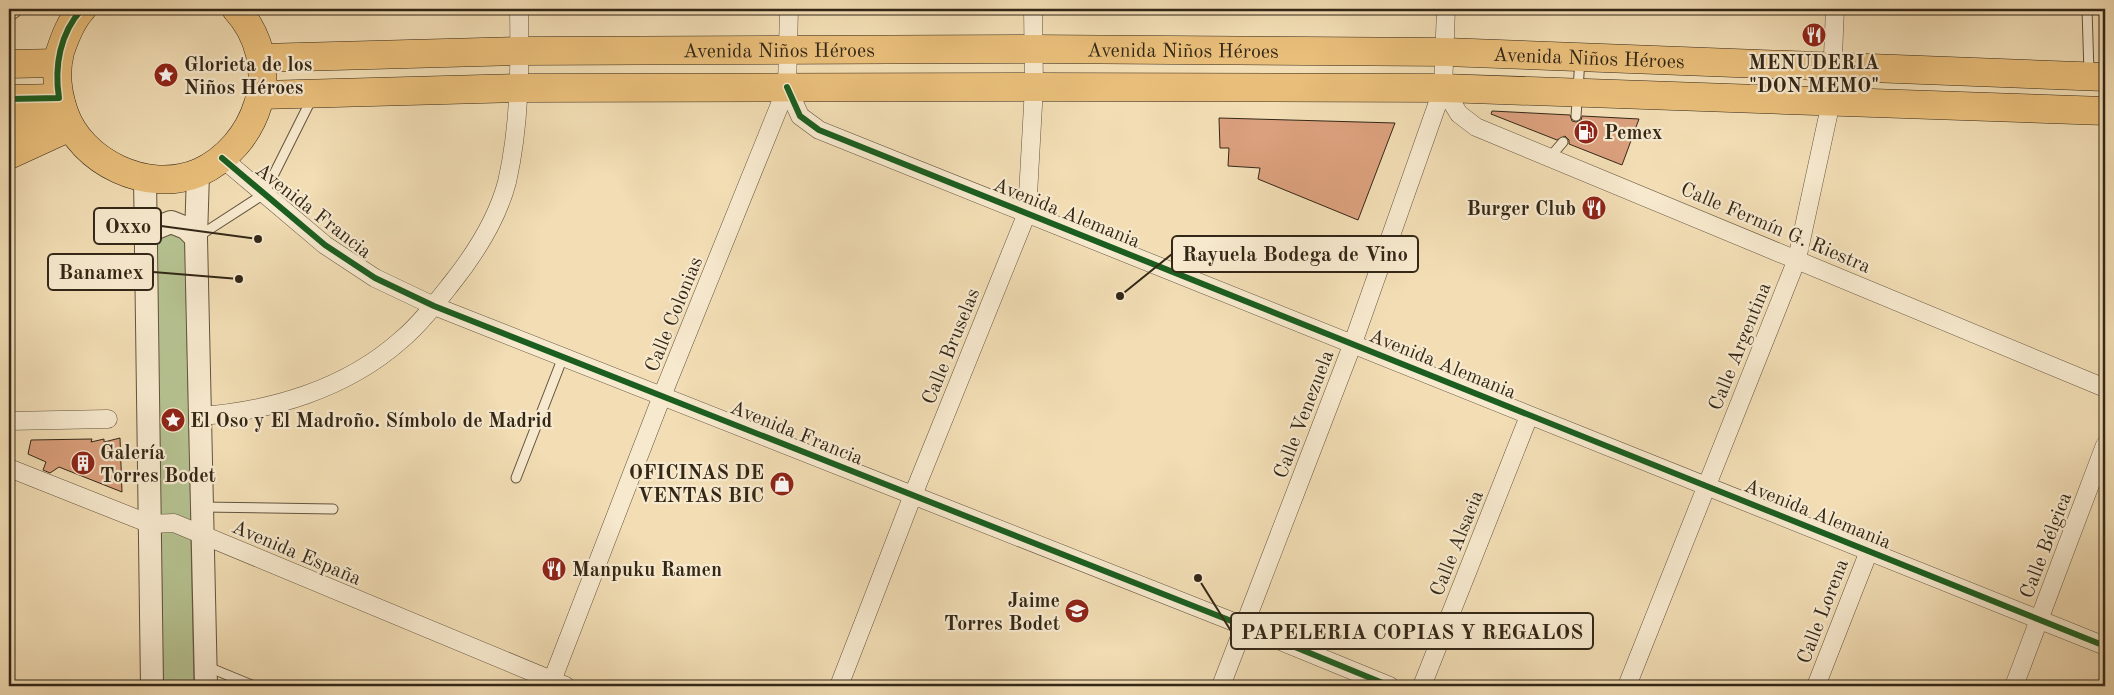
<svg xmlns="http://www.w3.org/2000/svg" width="2114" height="695" font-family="'Old Standard TT',serif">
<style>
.green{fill:#b6c291;stroke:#747454}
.building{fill:#dba07d;stroke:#332717}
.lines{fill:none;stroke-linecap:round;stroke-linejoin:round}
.service-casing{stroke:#63543e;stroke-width:11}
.minor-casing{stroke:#63543e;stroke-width:19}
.tertiary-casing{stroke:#63543e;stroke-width:24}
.primary-casing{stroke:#332717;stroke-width:29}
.service{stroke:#f7e9ce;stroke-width:9}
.minor{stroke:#f7e9ce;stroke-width:18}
.tertiary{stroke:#f7e9ce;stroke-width:22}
.primary{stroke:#e9be7a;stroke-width:28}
.cycleway-casing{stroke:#f7e9ce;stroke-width:9}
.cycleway{stroke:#1b5e20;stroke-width:6}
.labels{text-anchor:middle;stroke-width:4.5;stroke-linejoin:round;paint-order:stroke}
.street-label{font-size:20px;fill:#332717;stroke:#f7e9ce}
.poi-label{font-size:20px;font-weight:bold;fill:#332717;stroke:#f7e9ce;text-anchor:start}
.leader{fill:none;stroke:#332717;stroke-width:2}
.callout-dot{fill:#332717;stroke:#f7e9ce;stroke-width:2}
.callout{fill:#f7e9ce;stroke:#332717;stroke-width:2}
.callout-label{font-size:21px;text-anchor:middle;font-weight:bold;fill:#332717}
</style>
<rect width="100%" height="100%" fill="#f2ddb4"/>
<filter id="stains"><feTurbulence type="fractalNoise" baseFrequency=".004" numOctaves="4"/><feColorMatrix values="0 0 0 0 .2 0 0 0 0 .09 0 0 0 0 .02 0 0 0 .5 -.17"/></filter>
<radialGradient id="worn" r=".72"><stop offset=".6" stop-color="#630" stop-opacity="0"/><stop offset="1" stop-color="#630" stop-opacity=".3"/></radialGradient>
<!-- green -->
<g class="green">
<polygon points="166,228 185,240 191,522 160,517 157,236"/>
<polygon points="174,531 191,538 194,686 163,686 161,532"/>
</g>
<!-- building -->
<g class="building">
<polygon points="1492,111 1570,115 1572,121 1576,122 1581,120 1582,116 1639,119 1622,165 1569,144 1569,140 1565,136 1557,140 1491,114"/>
<polygon points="1219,118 1395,123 1358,220 1258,179 1260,168 1228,166 1229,148 1220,148"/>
<polygon points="120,438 122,492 59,467 50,473 43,470 46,462 28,454 31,440 92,439 91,442 104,439 104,442"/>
</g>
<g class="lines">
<defs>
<g id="service">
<polyline points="2087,9 2089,73"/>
<polyline points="9,17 16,12 17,9"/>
<polyline points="1576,116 1580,60"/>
<polyline points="1550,157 1563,142"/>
<polyline points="199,236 264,194 312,98"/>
<polyline points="516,478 563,357"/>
<polyline points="202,507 333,509"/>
<polyline points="208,667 254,686"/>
</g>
<g id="minor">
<polyline points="787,87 800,116 819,130 2105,646"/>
<polyline points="1443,88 1459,114 1476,127 2105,388"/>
<polyline points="222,158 325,245 375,278 434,306 1244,626 1390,686"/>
<path d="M200,416c71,-5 146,-27 201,-76 19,-16 35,-37 50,-56 24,-30 46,-64 56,-102 13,-57 13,-115 12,-173"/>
<polyline points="9,421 108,419"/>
<polyline points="9,468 150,524 174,523 566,686"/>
<polyline points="550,686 662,396 787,87 789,9"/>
<polyline points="839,686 913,495 1027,213 1034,87 1033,9"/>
<polyline points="1221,686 1353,343 1443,88 1446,9"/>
<polyline points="1422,686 1529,416"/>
<polyline points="1627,686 1797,259 1831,102 1835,9"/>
<polyline points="1816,686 1869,551"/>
<polyline points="2014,686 2105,445"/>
</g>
<g id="tertiary">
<polyline points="198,173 196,238 206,686"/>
<polyline points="145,177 152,686"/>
<polyline points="146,239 156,228 171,222 186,228 196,238"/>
</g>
<g id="primary">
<path d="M82,9c-11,12 -17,28 -22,43 -5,20 -3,40 4,60 17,50 83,82 134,61 29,-13 51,-39 60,-69 11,-33 1,-70 -22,-95"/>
<path id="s1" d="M261,58l259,-7 513,-2 412,3 660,25"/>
<polyline points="9,64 57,63"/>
<polyline points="261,95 519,88 1034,87 1443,88 2105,111"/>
<polyline points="9,99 59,98"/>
<polyline points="9,128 61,103"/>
<polyline points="9,155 70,127"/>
</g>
</defs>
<!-- service casing -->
<use href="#service" class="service-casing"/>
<!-- minor casing -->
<use href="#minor" class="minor-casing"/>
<!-- tertiary casing -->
<use href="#tertiary" class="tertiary-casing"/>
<!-- primary casing -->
<use href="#primary" class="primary-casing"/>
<!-- service -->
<use href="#service" class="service"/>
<!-- minor -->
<use href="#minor" class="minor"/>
<!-- tertiary -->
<use href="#tertiary" class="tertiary"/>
<!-- primary -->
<use href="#primary" class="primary"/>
<defs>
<g id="cycleway">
<polyline points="787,87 800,116 819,130 2105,646"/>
<path d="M9,99l50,-1c-5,-32 1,-65 23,-89"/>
<polyline points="222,158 325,245 375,278 434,306 1244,626 1390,686"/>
</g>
</defs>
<!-- cycleway casing -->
<use href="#cycleway" class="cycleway-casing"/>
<!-- cycleway -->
<use href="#cycleway" class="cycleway"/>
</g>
<!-- icons -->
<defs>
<symbol id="restaurant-disc" viewBox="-11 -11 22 22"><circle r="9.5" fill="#8f2418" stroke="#f7e9ce"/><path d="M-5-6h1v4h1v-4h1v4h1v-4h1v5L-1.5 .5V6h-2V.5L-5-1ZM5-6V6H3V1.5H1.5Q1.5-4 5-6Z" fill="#fff"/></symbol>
<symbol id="sight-disc" viewBox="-11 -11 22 22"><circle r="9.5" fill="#8f2418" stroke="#f7e9ce"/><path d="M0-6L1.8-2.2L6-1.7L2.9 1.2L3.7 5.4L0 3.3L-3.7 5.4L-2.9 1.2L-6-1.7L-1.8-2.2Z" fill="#fff"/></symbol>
<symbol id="fuel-disc" viewBox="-11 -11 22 22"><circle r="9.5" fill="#8f2418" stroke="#f7e9ce"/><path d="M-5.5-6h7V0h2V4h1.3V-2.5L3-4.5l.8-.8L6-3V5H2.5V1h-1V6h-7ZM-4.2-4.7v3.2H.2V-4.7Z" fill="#fff"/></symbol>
<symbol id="building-disc" viewBox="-11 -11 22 22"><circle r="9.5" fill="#8f2418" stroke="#f7e9ce"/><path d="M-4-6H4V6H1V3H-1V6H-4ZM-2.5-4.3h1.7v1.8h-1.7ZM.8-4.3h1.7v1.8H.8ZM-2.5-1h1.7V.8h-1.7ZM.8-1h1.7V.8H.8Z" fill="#fff"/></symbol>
<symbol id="shop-disc" viewBox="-11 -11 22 22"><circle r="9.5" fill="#8f2418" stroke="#f7e9ce"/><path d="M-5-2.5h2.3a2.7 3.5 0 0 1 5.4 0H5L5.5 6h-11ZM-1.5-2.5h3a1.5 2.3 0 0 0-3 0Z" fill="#fff"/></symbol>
<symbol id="school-disc" viewBox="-11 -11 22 22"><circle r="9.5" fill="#8f2418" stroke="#f7e9ce"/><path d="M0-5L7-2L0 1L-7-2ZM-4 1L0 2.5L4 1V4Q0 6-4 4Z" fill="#fff"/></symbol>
</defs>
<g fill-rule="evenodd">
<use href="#restaurant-disc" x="1800" y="21" width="28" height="28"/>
<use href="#sight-disc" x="152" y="61" width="28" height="28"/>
<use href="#fuel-disc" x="1572" y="118" width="28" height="28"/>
<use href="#restaurant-disc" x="1580" y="194" width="28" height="28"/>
<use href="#sight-disc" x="159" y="406" width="28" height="28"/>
<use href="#building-disc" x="69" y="449" width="28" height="28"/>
<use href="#shop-disc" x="768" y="470" width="28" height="28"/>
<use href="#restaurant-disc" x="540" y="555" width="28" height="28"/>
<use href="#school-disc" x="1063" y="597" width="28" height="28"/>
</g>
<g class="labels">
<!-- street labels -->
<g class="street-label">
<text dy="7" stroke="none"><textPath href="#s1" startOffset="518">Avenida Niños Héroes</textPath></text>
<text dy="7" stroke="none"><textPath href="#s1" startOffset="922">Avenida Niños Héroes</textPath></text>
<text dy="7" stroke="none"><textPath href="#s1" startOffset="1328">Avenida Niños Héroes</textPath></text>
<text transform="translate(314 210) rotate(38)" y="7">Avenida Francia</text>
<text transform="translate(1067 212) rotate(22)" y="7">Avenida Alemania</text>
<text transform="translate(1776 227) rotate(23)" y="7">Calle Fermín G. Riestra</text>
<text transform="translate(673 314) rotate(-68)" y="7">Calle Colonias</text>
<text transform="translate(950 346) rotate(-68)" y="7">Calle Bruselas</text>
<text transform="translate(1739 346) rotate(-68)" y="7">Calle Argentina</text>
<text transform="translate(1443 363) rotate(22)" y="7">Avenida Alemania</text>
<text transform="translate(1303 414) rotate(-69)" y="7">Calle Venezuela</text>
<text transform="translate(797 432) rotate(22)" y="7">Avenida Francia</text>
<text transform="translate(1818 513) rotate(22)" y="7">Avenida Alemania</text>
<text transform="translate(1456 543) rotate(-68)" y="7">Calle Alsacia</text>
<text transform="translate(2045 545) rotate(-69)" y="7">Calle Bélgica</text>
<text transform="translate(297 552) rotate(23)" y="7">Avenida España</text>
<text transform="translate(1822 611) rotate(-69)" y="7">Calle Lorena</text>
</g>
<!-- poi labels -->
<g class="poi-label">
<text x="1814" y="69" text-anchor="middle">MENUDERIA<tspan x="1814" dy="23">"DON MEMO"</tspan></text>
<text x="184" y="71">Glorieta de los<tspan x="184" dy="23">Niños Héroes</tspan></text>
<text x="1604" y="139">Pemex</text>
<text x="1576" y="215" text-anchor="end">Burger Club</text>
<text x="190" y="427">El Oso y El Madroño. Símbolo de Madrid</text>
<text x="100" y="459">Galería<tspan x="100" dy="23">Torres Bodet</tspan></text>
<text x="764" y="479" text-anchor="end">OFICINAS DE<tspan x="764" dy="23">VENTAS BIC</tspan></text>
<text x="572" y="576">Manpuku Ramen</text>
<text x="1060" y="607" text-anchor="end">Jaime<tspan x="1060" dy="23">Torres Bodet</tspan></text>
</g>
</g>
<!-- callouts -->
<path class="leader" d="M258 239L161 226M1120 296L1172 254M239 279L153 272M1198 578L1231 631"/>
<g class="callout-dot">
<circle cx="258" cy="239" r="5"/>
<circle cx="1120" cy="296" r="5"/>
<circle cx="239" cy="279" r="5"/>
<circle cx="1198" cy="578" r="5"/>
</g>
<g class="callout">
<rect x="94" y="208" width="67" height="36" rx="5"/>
<rect x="1172" y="236" width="246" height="36" rx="5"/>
<rect x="48" y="254" width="105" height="36" rx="5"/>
<rect x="1231" y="613" width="362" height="36" rx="5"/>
</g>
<g class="callout-label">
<text x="128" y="233">Oxxo</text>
<text x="1295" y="261">Rayuela Bodega de Vino</text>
<text x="101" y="279">Banamex</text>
<text x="1412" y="639">PAPELERIA COPIAS Y REGALOS</text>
</g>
<!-- margin -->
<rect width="2114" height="695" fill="none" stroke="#f2ddb4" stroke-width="30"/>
<rect x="10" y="10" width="2094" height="675" fill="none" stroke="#332717" stroke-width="2.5"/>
<rect x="15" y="15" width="2084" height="665" fill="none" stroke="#332717"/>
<rect width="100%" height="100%" filter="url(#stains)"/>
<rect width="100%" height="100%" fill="url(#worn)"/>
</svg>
